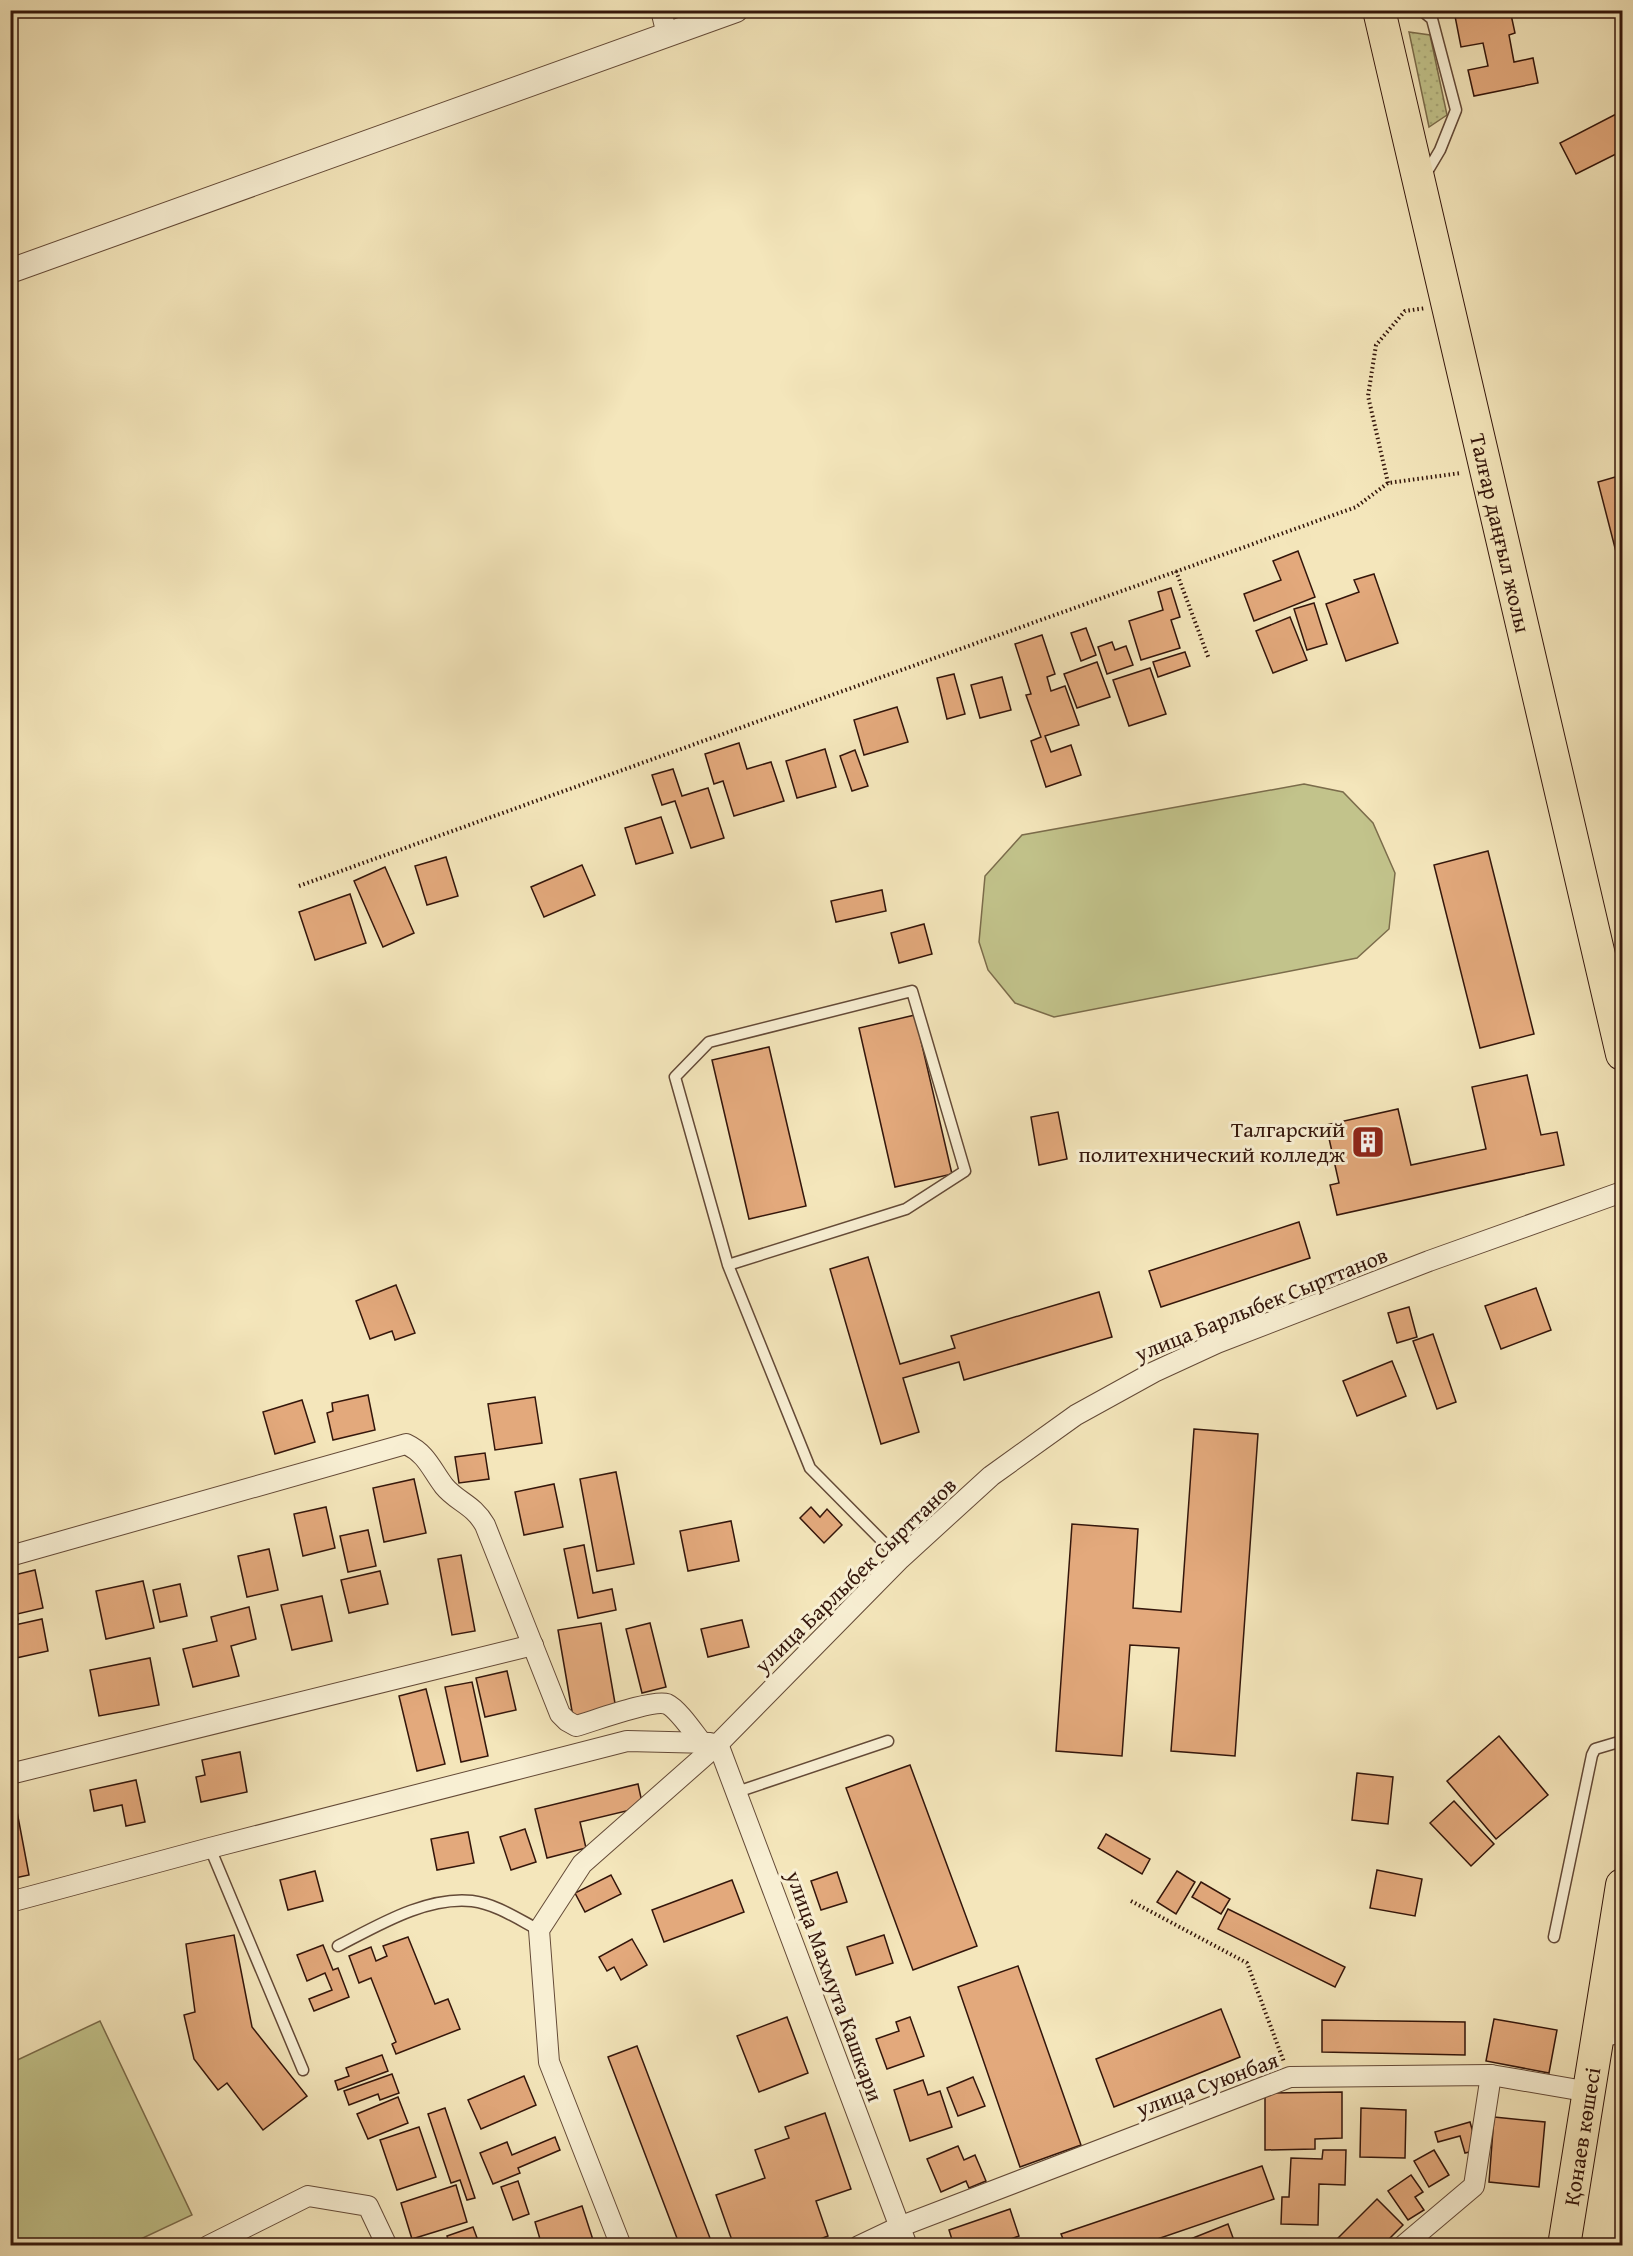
<svg xmlns="http://www.w3.org/2000/svg" width="1633" height="2256" font-family="'Gentium Book Plus',serif">
<style>
.grass{fill:url(#grass-dots);stroke:#7b6c4b;stroke-width:1.5}
.garden{fill:#c2c38b;stroke:#7b6c4b;stroke-width:1.5}
.building{fill:#e3a97c;stroke:#34160b;stroke-width:1.5}
.lines{fill:none;stroke-linecap:round;stroke-linejoin:round}
.service-casing{stroke:#644a37;stroke-width:13}
.minor-casing{stroke:#644a37;stroke-width:22}
.tertiary-casing{stroke:#644a37;stroke-width:26}
.primary-casing{stroke:#34160b;stroke-width:34}
.path{stroke:#34160b;stroke-width:4;stroke-dasharray:1.5 3;stroke-linecap:butt}
.service{stroke:#f8efd3;stroke-width:10}
.minor{stroke:#f8efd3;stroke-width:20}
.tertiary{stroke:#f8efd3;stroke-width:24}
.primary{stroke:#f4e6bb;stroke-width:32}
.labels{text-anchor:middle;stroke-width:6;stroke-linejoin:round;paint-order:stroke}
.street-label{font-size:22px;fill:#34160b;stroke:#f8efd3}
.poi-label{font-size:22px;fill:#34160b;stroke:#f8efd3;text-anchor:end}
</style>
<defs>
<pattern id="grass-dots" width="8" height="8" patternUnits="userSpaceOnUse" patternTransform="scale(1.5)"><rect width="8" height="8" fill="#c2c38b"/><path d="M2 2h.1M6 6h.1" fill="none" stroke="#a7a777" stroke-width="1.8" stroke-linecap="round"/></pattern>
</defs>
<rect width="100%" height="100%" fill="#f4e6bb"/>
<filter id="stains"><feTurbulence type="fractalNoise" baseFrequency=".00333" numOctaves="4"/><feColorMatrix values="0 0 0 0 .2 0 0 0 0 .09 0 0 0 0 .02 0 0 0 .5 -.17"/></filter>
<radialGradient id="worn" r=".72"><stop offset=".6" stop-color="#630" stop-opacity="0"/><stop offset="1" stop-color="#630" stop-opacity=".3"/></radialGradient>
<!-- grass -->
<polygon class="grass" points="1409,32 1430,35 1447,115 1429,127"/>
<!-- garden -->
<g class="garden">
<polygon points="1304,784 1343,792 1373,823 1395,873 1389,929 1357,958 1054,1017 1015,1003 988,970 979,942 985,876 1022,835"/>
<polygon points="100,2021 192,2215 128,2245 11,2245 11,2063"/>
</g>
<!-- building -->
<g class="building">
<polygon points="1510,10 1515,33 1509,35 1514,62 1533,58 1538,83 1474,96 1468,70 1488,66 1483,43 1461,47 1454,11"/>
<polygon points="1622,111 1622,151 1576,174 1560,143"/>
<polygon points="1622,475 1622,575 1598,482"/>
<polygon points="1298,551 1315,597 1254,621 1244,594 1281,580 1273,561"/>
<polygon points="1374,574 1398,643 1346,661 1326,604 1359,592 1354,580"/>
<polygon points="1171,588 1180,617 1171,620 1180,648 1141,660 1129,621 1163,610 1158,592"/>
<polygon points="1314,603 1327,644 1307,650 1294,609"/>
<polygon points="1290,617 1307,660 1273,673 1256,631"/>
<polygon points="1086,628 1096,655 1081,661 1071,633"/>
<polygon points="1042,635 1055,674 1047,677 1051,691 1065,686 1079,725 1045,736 1051,752 1071,745 1081,775 1046,787 1031,741 1041,737 1026,695 1031,694 1015,644"/>
<polygon points="1112,642 1115,650 1126,646 1133,665 1107,674 1098,647"/>
<polygon points="1185,652 1190,666 1158,677 1153,662"/>
<polygon points="1097,662 1110,697 1077,708 1064,674"/>
<polygon points="1150,668 1166,714 1129,726 1113,680"/>
<polygon points="954,674 965,714 947,719 937,678"/>
<polygon points="1002,677 1011,710 980,718 971,685"/>
<polygon points="897,707 908,742 864,755 854,720"/>
<polygon points="739,743 747,769 771,762 784,801 734,816 723,781 714,784 705,754"/>
<polygon points="825,749 836,787 797,798 786,761"/>
<polygon points="855,750 868,786 852,791 840,756"/>
<polygon points="673,769 682,796 708,788 724,838 691,848 675,801 662,805 652,775"/>
<polygon points="661,817 673,853 636,864 625,828"/>
<polygon points="1488,851 1534,1034 1480,1048 1434,865"/>
<polygon points="446,857 458,896 427,905 415,866"/>
<polygon points="582,865 595,895 544,917 531,887"/>
<polygon points="385,867 414,933 383,947 354,881"/>
<polygon points="882,890 886,911 836,922 831,901"/>
<polygon points="350,894 366,943 315,960 299,912"/>
<polygon points="924,924 932,954 899,963 891,933"/>
<polygon points="915,1015 952,1174 895,1187 859,1028"/>
<polygon points="769,1047 806,1206 749,1219 712,1060"/>
<polygon points="1527,1075 1541,1135 1557,1132 1564,1165 1337,1215 1330,1185 1339,1183 1326,1125 1398,1109 1411,1165 1486,1149 1472,1087"/>
<polygon points="1058,1112 1067,1159 1039,1165 1031,1117"/>
<polygon points="1299,1222 1310,1258 1161,1307 1149,1271"/>
<polygon points="868,1257 900,1364 955,1348 951,1336 1099,1292 1112,1337 964,1380 959,1362 903,1378 919,1432 881,1444 830,1269"/>
<polygon points="396,1285 415,1333 395,1340 392,1331 370,1339 356,1301"/>
<polygon points="1536,1288 1551,1330 1501,1349 1485,1306"/>
<polygon points="1409,1307 1417,1337 1397,1343 1388,1313"/>
<polygon points="1433,1334 1456,1402 1437,1409 1413,1341"/>
<polygon points="1392,1361 1406,1396 1357,1416 1343,1381"/>
<polygon points="368,1395 375,1430 333,1440 327,1413 333,1411 332,1403"/>
<polygon points="535,1397 542,1443 495,1450 488,1404"/>
<polygon points="302,1400 315,1442 275,1454 263,1412"/>
<polygon points="1194,1429 1258,1434 1235,1756 1171,1751 1179,1648 1130,1645 1122,1756 1056,1751 1072,1524 1138,1529 1133,1608 1181,1612"/>
<polygon points="485,1453 489,1479 459,1483 455,1457"/>
<polygon points="616,1472 634,1564 597,1571 580,1479"/>
<polygon points="414,1479 426,1533 384,1542 373,1488"/>
<polygon points="554,1484 563,1527 524,1535 515,1492"/>
<polygon points="326,1507 335,1548 303,1556 294,1514"/>
<polygon points="811,1507 820,1517 827,1509 842,1525 824,1543 800,1518"/>
<polygon points="731,1521 739,1561 688,1571 680,1531"/>
<polygon points="368,1530 376,1566 348,1572 340,1536"/>
<polygon points="584,1545 593,1593 612,1589 616,1610 578,1618 564,1549"/>
<polygon points="269,1549 278,1590 247,1597 238,1556"/>
<polygon points="461,1555 475,1631 452,1635 438,1559"/>
<polygon points="35,1570 43,1608 17,1614 18,1620 10,1622 10,1608 16,1607 10,1576"/>
<polygon points="380,1571 388,1604 349,1613 341,1580"/>
<polygon points="143,1581 154,1628 106,1639 96,1591"/>
<polygon points="180,1584 187,1616 160,1622 153,1590"/>
<polygon points="322,1596 332,1641 292,1650 281,1605"/>
<polygon points="249,1607 256,1639 231,1646 239,1676 193,1687 183,1649 217,1641 211,1617"/>
<polygon points="42,1619 48,1651 16,1658 10,1626"/>
<polygon points="742,1620 749,1647 708,1657 701,1629"/>
<polygon points="601,1623 616,1709 573,1717 558,1630"/>
<polygon points="650,1623 666,1687 642,1693 626,1629"/>
<polygon points="150,1658 159,1705 99,1716 90,1670"/>
<polygon points="507,1671 516,1710 485,1717 476,1678"/>
<polygon points="472,1682 488,1756 461,1762 445,1687"/>
<polygon points="426,1689 445,1764 417,1771 399,1696"/>
<polygon points="1499,1736 1548,1795 1496,1839 1447,1781"/>
<polygon points="240,1752 247,1792 201,1802 196,1777 205,1775 202,1760"/>
<polygon points="910,1765 977,1946 913,1970 846,1788"/>
<polygon points="1357,1773 1393,1777 1388,1824 1352,1820"/>
<polygon points="136,1780 145,1822 126,1826 122,1805 94,1811 90,1790"/>
<polygon points="638,1784 643,1807 580,1822 586,1848 547,1858 535,1809"/>
<polygon points="15,1801 29,1875 10,1879 10,1802"/>
<polygon points="1454,1801 1494,1844 1471,1866 1430,1823"/>
<polygon points="525,1829 536,1862 511,1870 500,1837"/>
<polygon points="468,1832 474,1863 437,1870 431,1839"/>
<polygon points="1106,1834 1150,1859 1142,1874 1098,1848"/>
<polygon points="1377,1870 1422,1879 1415,1916 1370,1908"/>
<polygon points="315,1871 323,1901 288,1910 280,1880"/>
<polygon points="1177,1871 1195,1882 1176,1914 1157,1902"/>
<polygon points="837,1872 847,1902 821,1910 811,1881"/>
<polygon points="611,1875 621,1894 585,1912 575,1893"/>
<polygon points="732,1880 744,1912 664,1942 652,1910"/>
<polygon points="1201,1882 1230,1899 1221,1914 1192,1897"/>
<polygon points="1228,1909 1345,1967 1335,1987 1218,1929"/>
<polygon points="234,1935 252,2027 307,2096 263,2130 227,2083 218,2090 194,2059 184,2015 195,2012 186,1944"/>
<polygon points="884,1935 893,1963 856,1975 847,1947"/>
<polygon points="408,1937 435,2004 448,1999 460,2029 396,2054 392,2044 396,2042 371,1978 359,1983 349,1956 371,1947 376,1961 387,1956 383,1946"/>
<polygon points="632,1939 647,1965 621,1980 614,1967 607,1971 599,1957"/>
<polygon points="323,1945 333,1970 338,1968 349,1997 314,2011 309,1999 332,1990 325,1973 307,1981 297,1955"/>
<polygon points="1018,1966 1081,2145 1020,2167 958,1987"/>
<polygon points="1221,2009 1240,2057 1114,2107 1096,2059"/>
<polygon points="787,2017 808,2073 759,2092 737,2036"/>
<polygon points="910,2017 924,2056 887,2069 876,2039 899,2031 896,2022"/>
<polygon points="1494,2019 1557,2030 1549,2073 1486,2061"/>
<polygon points="1322,2020 1465,2022 1465,2055 1322,2052"/>
<polygon points="637,2046 713,2246 680,2246 608,2057"/>
<polygon points="382,2055 388,2071 338,2090 335,2081 349,2076 346,2068"/>
<polygon points="392,2074 399,2093 380,2100 378,2094 349,2105 344,2091"/>
<polygon points="524,2076 536,2105 481,2129 468,2100"/>
<polygon points="973,2077 985,2106 958,2116 947,2088"/>
<polygon points="923,2080 928,2095 940,2091 952,2127 910,2141 894,2090"/>
<polygon points="1342,2092 1342,2138 1315,2139 1315,2149 1265,2150 1265,2093"/>
<polygon points="398,2097 408,2123 368,2139 357,2114"/>
<polygon points="445,2108 475,2198 467,2200 460,2180 451,2183 428,2114"/>
<polygon points="1361,2108 1406,2110 1405,2158 1360,2157"/>
<polygon points="825,2113 851,2189 816,2201 828,2236 802,2246 734,2246 716,2195 765,2178 755,2150 789,2138 785,2127"/>
<polygon points="1494,2117 1545,2122 1539,2187 1489,2182"/>
<polygon points="1470,2122 1478,2150 1465,2153 1460,2136 1438,2142 1435,2132"/>
<polygon points="419,2127 436,2177 397,2190 380,2140"/>
<polygon points="555,2137 560,2150 518,2168 520,2173 493,2184 480,2153 507,2142 512,2155"/>
<polygon points="958,2146 964,2160 975,2155 986,2181 969,2188 966,2181 941,2192 927,2159"/>
<polygon points="1323,2150 1346,2150 1345,2185 1319,2184 1318,2225 1281,2224 1282,2197 1289,2197 1291,2158 1322,2159"/>
<polygon points="1434,2150 1449,2175 1429,2187 1414,2161"/>
<polygon points="1262,2166 1274,2199 1137,2246 1066,2246 1061,2234"/>
<polygon points="1411,2175 1423,2192 1415,2197 1424,2210 1408,2220 1388,2191"/>
<polygon points="518,2181 529,2214 513,2220 501,2187"/>
<polygon points="456,2185 467,2222 412,2239 401,2203"/>
<polygon points="1377,2199 1403,2225 1382,2246 1337,2246 1334,2242"/>
<polygon points="582,2206 595,2246 542,2246 535,2222"/>
<polygon points="1010,2209 1019,2236 992,2246 954,2246 949,2230"/>
<polygon points="1228,2224 1236,2246 1173,2246"/>
<polygon points="473,2227 480,2246 450,2246 447,2236"/>
<polygon points="1506,2241 1524,2242 1524,2246 1506,2246"/>
</g>
<g class="lines">
<defs>
<g id="service">
<polyline points="1421,10 1432,19 1456,110 1440,150 1424,177"/>
<polyline points="728,1265 906,1209 965,1171 912,991 709,1042 675,1077 728,1265 810,1468 900,1559"/>
<polyline points="737,1792 888,1741"/>
<polyline points="210,1848 303,2070"/>
<polyline points="1554,1937 1592,1755 1595,1749 1622,1741"/>
<path d="M338,1946c39,-20 88,-50 134,-45 24,3 46,18 67,29"/>
</g>
<g id="minor">
<polyline points="661,10 667,35"/>
<path d="M10,1556l396,-112c21,10 25,25 38,42 13,16 29,18 41,39l75,189 7,7 9,5c18,-5 77,-27 91,-22 11,5 27,29 35,39"/>
<polyline points="718,1744 907,2246"/>
<polyline points="10,1774 533,1645"/>
<polyline points="10,1902 210,1848 627,1741 710,1743"/>
<polyline points="1599,2036 1622,2033"/>
<polyline points="208,2246 308,2196 368,2206 387,2246"/>
<polyline points="621,2246 549,2062 539,1930 582,1864 718,1744 900,1559 991,1476 1076,1415 1154,1372 1217,1343 1429,1261 1622,1192"/>
<polyline points="859,2246 899,2227 1290,2077 1491,2075 1590,2092"/>
<polyline points="1403,2246 1474,2186 1491,2075"/>
</g>
<polyline id="tertiary" points="10,271 736,10"/>
<g id="primary">
<path id="s1" d="M1379,10l243,1044"/>
<path id="s2" d="M1564,2246l58,-361"/>
</g>
</defs>
<!-- service casing -->
<use href="#service" class="service-casing"/>
<!-- minor casing -->
<use href="#minor" class="minor-casing"/>
<!-- tertiary casing -->
<use href="#tertiary" class="tertiary-casing"/>
<!-- primary casing -->
<use href="#primary" class="primary-casing"/>
<!-- path -->
<g class="path">
<polyline points="1388,483 1368,396 1376,345 1405,311 1426,308"/>
<polyline points="1176,571 1209,659"/>
<polyline points="299,886 1356,507 1388,483 1461,473"/>
<polyline points="1131,1901 1247,1963 1284,2062"/>
</g>
<!-- service -->
<use href="#service" class="service"/>
<!-- minor -->
<use href="#minor" class="minor"/>
<!-- tertiary -->
<use href="#tertiary" class="tertiary"/>
<!-- primary -->
<use href="#primary" class="primary"/>
</g>
<!-- icons -->
<defs>
<symbol id="building-square" viewBox="-11 -11 22 22"><rect x="-9" y="-9" width="18" height="18" rx="4" fill="#8f2418" stroke="#f8efd3"/><path d="M-4-6H4V6H1V3H-1V6H-4ZM-2.5-4.3h1.7v1.8h-1.7ZM.8-4.3h1.7v1.8H.8ZM-2.5-1h1.7V.8h-1.7ZM.8-1h1.7V.8H.8Z" fill="#fff"/></symbol>
</defs>
<g fill-rule="evenodd">
<use href="#building-square" x="1349" y="1123" width="38" height="38"/>
</g>
<g class="labels">
<!-- street labels -->
<g class="street-label">
<text dy="8" stroke="none"><textPath href="#s1" startOffset="537">Талғар даңғыл жолы</textPath></text>
<text transform="translate(1261 1304) rotate(-22)" y="8">улица Барлыбек Сырттанов</text>
<text transform="translate(855 1575) rotate(-44)" y="8">улица Барлыбек Сырттанов</text>
<text transform="translate(835 1986) rotate(70)" y="8">улица Махмута Кашкари</text>
<text transform="translate(1207 2084) rotate(-20)" y="8">улица Суюнбая</text>
<text dy="8" stroke="none"><textPath href="#s2" startOffset="111">Қонаев көшесі</textPath></text>
</g>
<!-- poi labels -->
<g class="poi-label">
<text x="1345" y="1137">Талгарский<tspan x="1345" dy="25">политехнический колледж</tspan></text>
</g>
</g>
<!-- margin -->
<rect width="1633" height="2256" fill="none" stroke="#f4e6bb" stroke-width="36"/>
<rect x="12" y="12" width="1609" height="2232" fill="none" stroke="#34160b" stroke-width="3"/>
<rect x="18" y="18" width="1597" height="2220" fill="none" stroke="#34160b" stroke-width="1.5"/>
<rect width="100%" height="100%" filter="url(#stains)"/>
<rect width="100%" height="100%" fill="url(#worn)"/>
</svg>
